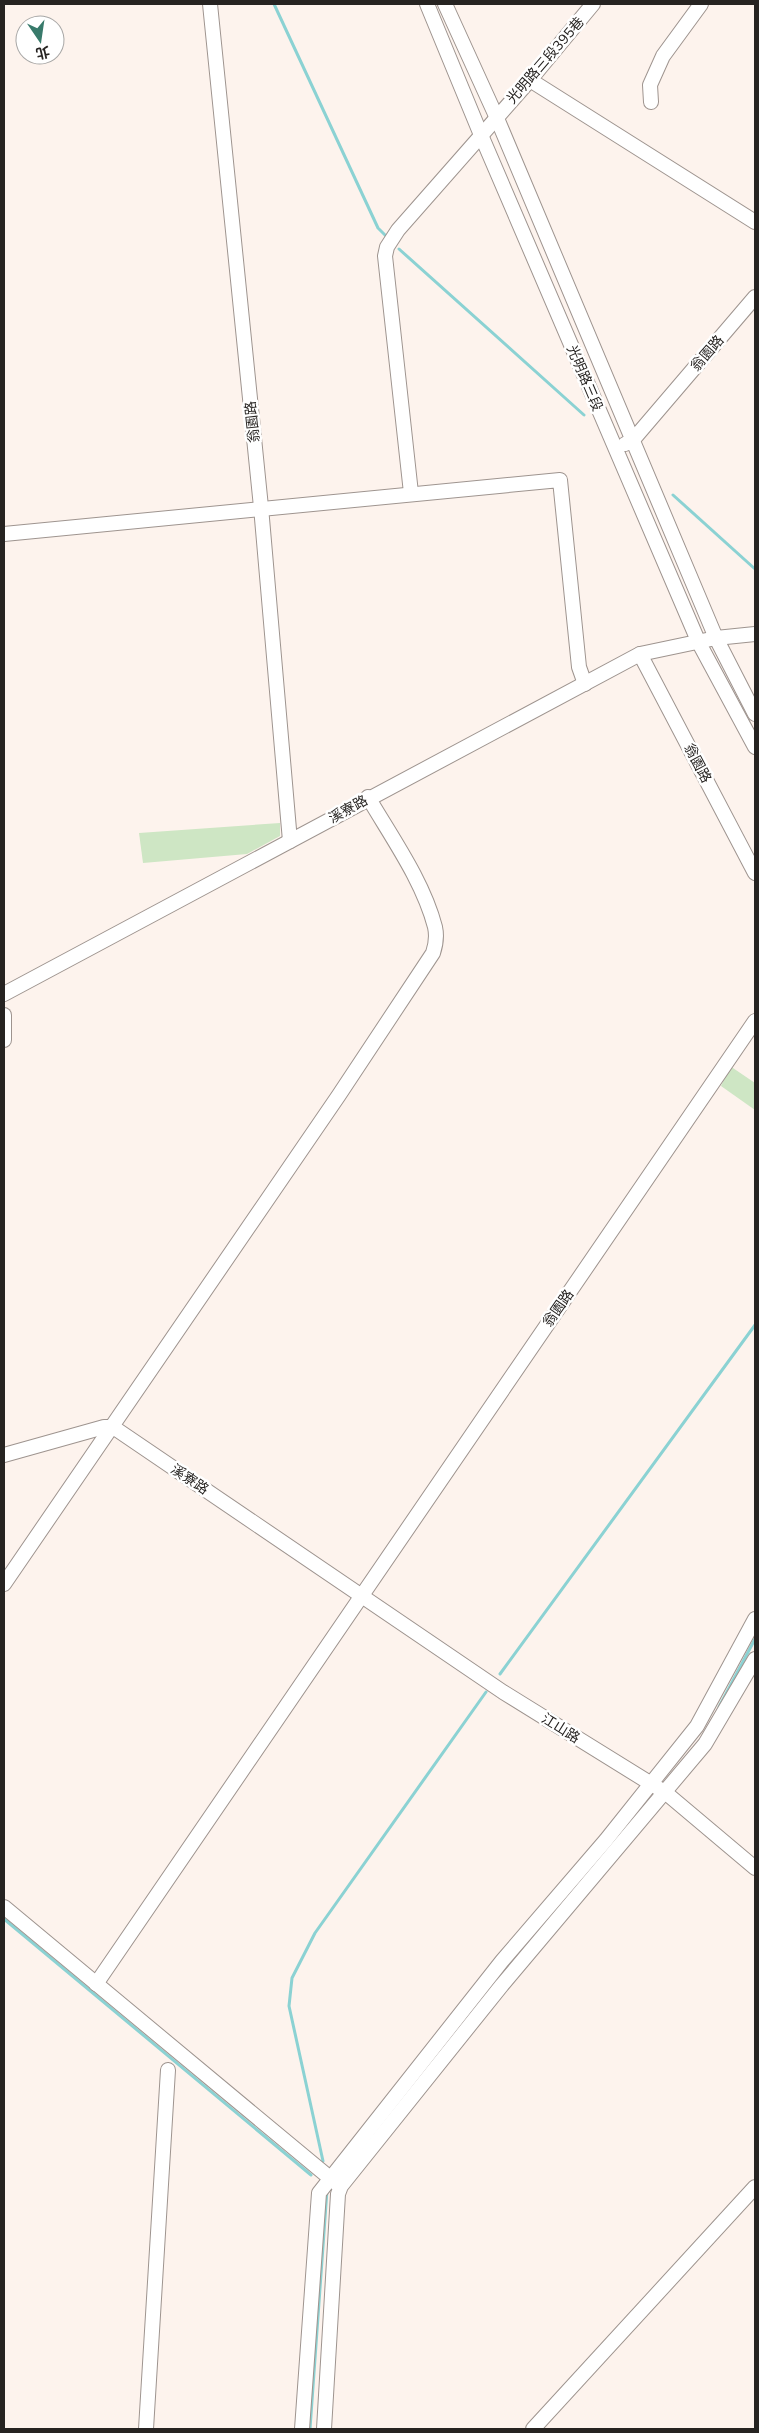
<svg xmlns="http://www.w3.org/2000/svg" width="759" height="2433" font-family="'Nunito Sans','Noto Sans TC',sans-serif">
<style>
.green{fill:#cee6c4}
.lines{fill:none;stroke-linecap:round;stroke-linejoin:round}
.stream{stroke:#8bd2d3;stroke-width:3}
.minor-casing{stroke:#9e948f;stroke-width:16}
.minor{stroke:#fff;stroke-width:14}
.labels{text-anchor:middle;stroke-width:5;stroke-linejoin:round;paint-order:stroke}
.street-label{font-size:14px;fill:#262321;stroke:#fff}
</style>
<rect width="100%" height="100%" fill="#fdf3ed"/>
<!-- green -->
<g class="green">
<polygon points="280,823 280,836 247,854 143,863 139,833"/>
<polygon points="730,1066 755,1083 755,1110 721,1086"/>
</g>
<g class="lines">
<!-- stream -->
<g class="stream">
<polyline points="274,4 378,228 386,236"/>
<polyline points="399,249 584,415"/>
<polyline points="673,495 755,569"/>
<polyline points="500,1674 755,1325"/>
<polyline points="719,1707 755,1639"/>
<polyline points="614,1841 623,1831"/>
<polyline points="4,1919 311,2175"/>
<polyline points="323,2161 289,2006 292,1978 315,1933 486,1692"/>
<polyline points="310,2429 327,2190"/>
</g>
<defs>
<g id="minor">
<polyline points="210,4 261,507 290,841"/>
<polyline points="427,4 481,135 699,643 755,747"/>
<polyline points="445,4 496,116 716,638 755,714"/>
<polyline points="530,80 755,222"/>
<polyline points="651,102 650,85 663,56 701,4"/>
<polyline points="625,444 632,441 755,297"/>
<polyline points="411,493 385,256 387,247 398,230 530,80 593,4"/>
<polyline points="4,534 560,480 579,667 585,684"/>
<polyline points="640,654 755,873"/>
<polyline points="4,994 640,654 716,638 755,634"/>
<polyline points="4,1015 4,1040"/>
<polyline points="4,1455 104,1427 113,1427 503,1692 666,1793 755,1868"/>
<path d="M4,1584l335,-489 94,-142c3,-9 4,-17 2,-26 -12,-46 -43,-89 -67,-130"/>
<polyline points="4,1907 336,2183"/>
<polyline points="96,1984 755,1021"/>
<polyline points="146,2429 168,2070"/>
<polyline points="302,2429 319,2193 502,1961 606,1840 697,1726 755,1619"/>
<polyline points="324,2429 338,2194 341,2186 502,1985 705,1744 755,1659"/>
<polyline points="533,2429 755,2187"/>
</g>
</defs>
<!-- minor casing -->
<use href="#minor" class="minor-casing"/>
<!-- minor -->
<use href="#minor" class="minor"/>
</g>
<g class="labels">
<!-- street labels -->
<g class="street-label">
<text transform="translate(545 60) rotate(-49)" y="5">光明路三段395巷</text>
<text transform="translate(707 353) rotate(-49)" y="5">翁園路</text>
<text transform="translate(585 378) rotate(67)" y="5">光明路三段</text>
<text transform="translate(252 422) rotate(-96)" y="5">翁園路</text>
<text transform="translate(698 763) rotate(62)" y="5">翁園路</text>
<text transform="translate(348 809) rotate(-29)" y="5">溪寮路</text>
<text transform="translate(558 1308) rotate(-55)" y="5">翁園路</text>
<text transform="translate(190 1479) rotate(34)" y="5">溪寮路</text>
<text transform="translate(561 1728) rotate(32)" y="5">江山路</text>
</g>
</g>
<!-- border -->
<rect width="759" height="2433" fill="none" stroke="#262321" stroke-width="10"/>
<!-- north arrow -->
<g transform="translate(40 40) rotate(167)"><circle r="24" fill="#ffffff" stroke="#a8a7a6"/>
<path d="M0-4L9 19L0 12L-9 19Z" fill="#387a6b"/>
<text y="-8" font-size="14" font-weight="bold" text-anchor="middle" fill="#262321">北</text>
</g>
</svg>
